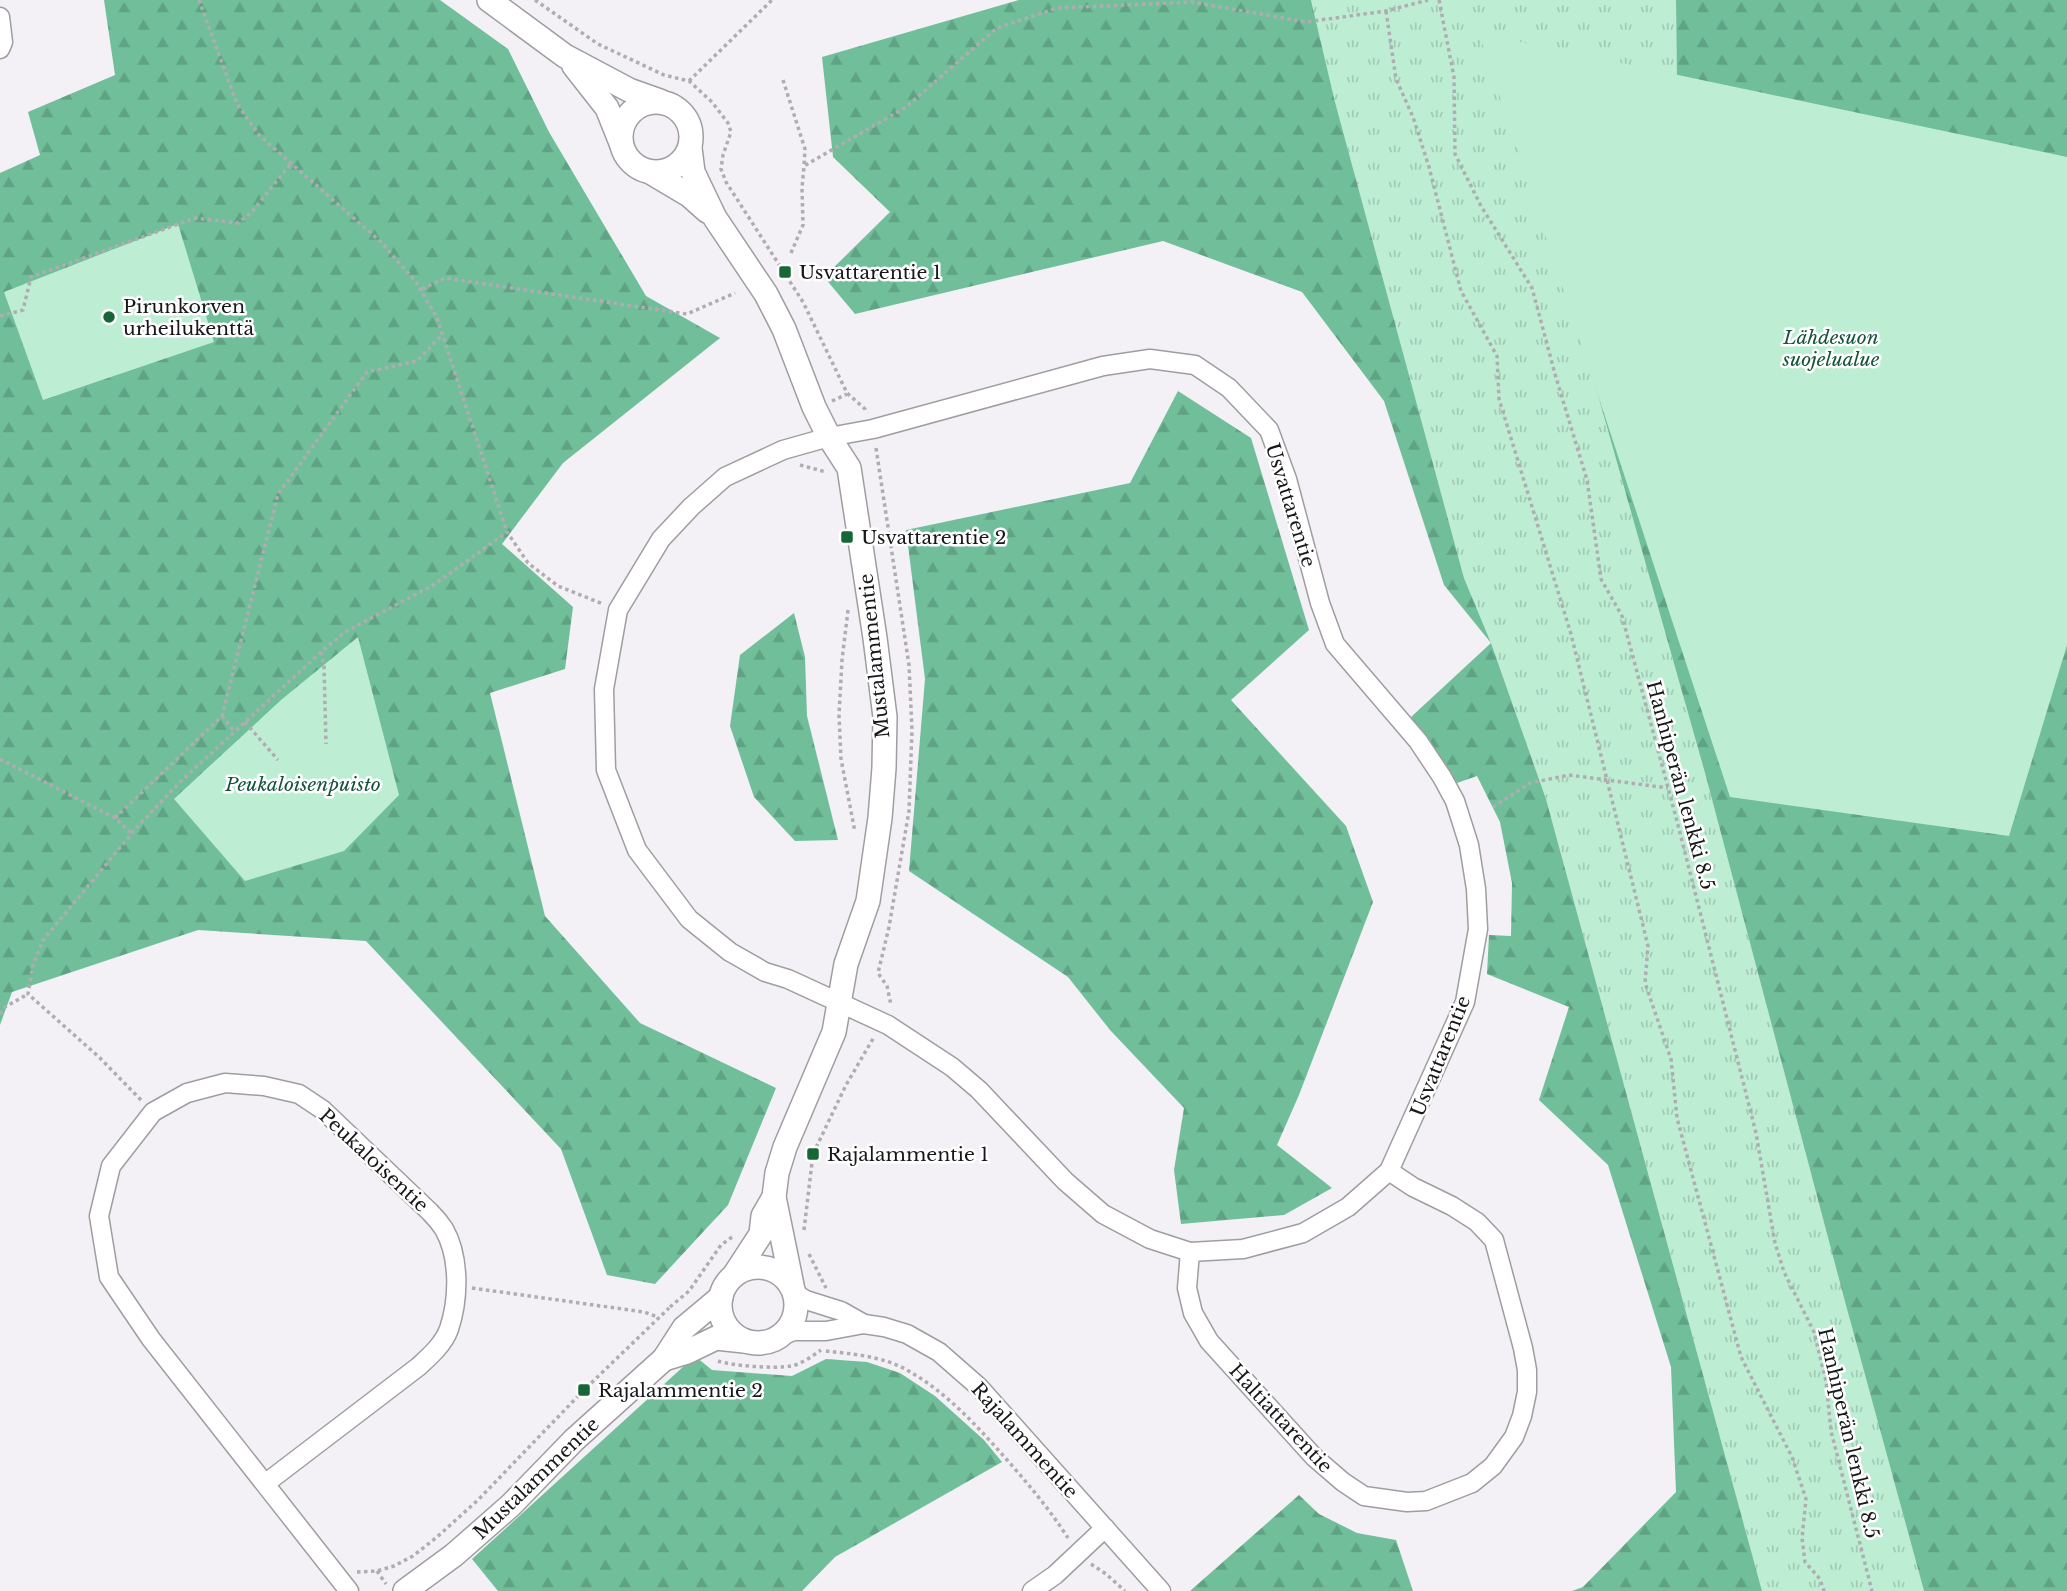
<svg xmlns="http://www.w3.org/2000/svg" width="2067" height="1591" font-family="'Libre Baskerville',serif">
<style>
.grass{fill:url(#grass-tufts)}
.forest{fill:url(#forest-firs)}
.green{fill:#bdeed4}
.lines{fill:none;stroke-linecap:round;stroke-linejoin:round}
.minor-casing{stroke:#9f9da1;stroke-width:21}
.tertiary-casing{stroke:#9f9da1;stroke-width:26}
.path{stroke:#afadb1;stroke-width:3.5;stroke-dasharray:3.5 3.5;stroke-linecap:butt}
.minor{stroke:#fff;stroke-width:18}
.tertiary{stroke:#fff;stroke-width:23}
.poi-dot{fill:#166636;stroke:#fff;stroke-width:2.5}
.labels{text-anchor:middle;stroke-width:5;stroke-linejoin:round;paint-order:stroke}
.poi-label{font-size:19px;fill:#181719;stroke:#fff;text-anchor:start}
.park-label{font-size:19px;font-style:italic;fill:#15543b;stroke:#fff}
.street-label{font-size:19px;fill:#181719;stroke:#fff}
</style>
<defs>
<pattern id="grass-tufts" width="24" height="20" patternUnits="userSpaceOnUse" patternTransform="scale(1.75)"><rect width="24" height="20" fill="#bdeed4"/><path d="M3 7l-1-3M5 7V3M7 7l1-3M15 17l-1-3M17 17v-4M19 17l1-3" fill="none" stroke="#a2cbb5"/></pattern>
<pattern id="forest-firs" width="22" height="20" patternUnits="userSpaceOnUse" patternTransform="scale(1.75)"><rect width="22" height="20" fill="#70bf9a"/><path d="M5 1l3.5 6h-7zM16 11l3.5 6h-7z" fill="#60a384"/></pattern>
</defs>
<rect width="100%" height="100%" fill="#f3f1f5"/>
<!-- grass -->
<polygon class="grass" points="1311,0 1676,0 1677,87 1514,99 1705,773 1844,1298 1924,1591 1762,1591 1546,799 1491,643 1464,578 1335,102"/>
<!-- forest -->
<g class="forest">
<polygon points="104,0 440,0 508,49 549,132 646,296 720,338 563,463 502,544 573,607 565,669 490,693 545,916 640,1023 776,1088 728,1205 655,1284 607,1275 561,1149 366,941 198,930 12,992 0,1025 0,173 40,155 28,112 115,75"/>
<polygon points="1019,0 1311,0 1335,102 1464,578 1491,643 1546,799 1762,1591 1572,1591 1583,1587 1676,1492 1671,1367 1608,1165 1539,1100 1569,1007 1487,974 1489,935 1511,936 1512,883 1500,822 1477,776 1457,783 1411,717 1491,643 1444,585 1384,401 1302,292 1163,241 855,314 824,277 890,212 833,157 822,57"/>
<polygon points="1676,0 2067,0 2067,1591 1924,1591 1844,1298 1705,773 1514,99 1677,87"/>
<polygon points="1178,391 1251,438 1309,630 1231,700 1346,826 1373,902 1299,1095 1277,1145 1332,1188 1284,1215 1181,1224 1174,1170 1184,1108 1110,1030 1068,977 909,871 925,679 906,530 1130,483"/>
<polygon points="794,613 805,657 807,716 838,840 795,841 754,797 730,726 740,655"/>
<polygon points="695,1356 712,1370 792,1376 826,1359 867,1362 900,1373 935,1396 984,1440 1002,1462 835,1557 802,1591 498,1591 472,1559"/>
<polygon points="1299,1495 1319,1514 1357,1533 1396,1540 1413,1591 1190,1591"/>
</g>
<!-- green -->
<g class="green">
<polygon points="1479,33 2067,157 2067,645 2009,836 1730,797"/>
<polygon points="178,224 214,342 43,400 4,292"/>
<polygon points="358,637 399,795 344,851 245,881 174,799 281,700"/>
</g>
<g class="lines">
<defs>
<g id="minor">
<polyline points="0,17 3,42 0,49"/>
<polygon points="1150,359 1195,365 1229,388 1269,430 1287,479 1320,603 1335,644 1418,741 1442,777 1455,801 1469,845 1476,889 1478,929 1465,1002 1389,1171 1348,1207 1303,1233 1243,1249 1190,1252 1150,1239 1103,1214 1065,1181 979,1090 952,1067 888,1025 788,979 765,972 730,952 689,919 637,850 606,770 604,689 618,610 661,539 691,507 725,477 783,450 829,437 873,429 1103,366"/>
<polyline points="1190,1252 1187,1288 1193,1313 1209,1341 1314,1457 1343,1482 1364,1496 1407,1502 1426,1501 1472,1483 1493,1466 1514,1437 1522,1416 1527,1392 1527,1370 1523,1348 1494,1240 1477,1222 1452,1206 1413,1187 1389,1171"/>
<polyline points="794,1293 806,1300 841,1311 864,1324"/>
<polyline points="783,1335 794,1331 826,1331 864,1324 884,1327 907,1334 939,1352 979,1387 1161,1591"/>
<path d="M266,1483l152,-116c12,-11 25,-22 31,-38 10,-30 11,-72 -5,-100 -4,-6 -9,-12 -14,-17l-107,-102 -24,-16 -35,-8 -39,-3 -38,10 -34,19 -42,54 -12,50 10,61 42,62 198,252"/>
<polyline points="1032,1591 1055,1575 1105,1528"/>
</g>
<g id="tertiary">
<polyline points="489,0 565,56 629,90 660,101"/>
<polyline points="574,66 607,108 621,143"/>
<circle cx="656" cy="137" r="35"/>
<polyline points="690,148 693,172 715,218 766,294 784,329 814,407 829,437 849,468 875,638 885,717 884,768 880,818 868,901 846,964 834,1032 785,1147 777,1173 774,1197 792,1285"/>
<polyline points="652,173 689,195 707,211"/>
<circle cx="758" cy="1305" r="38"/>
<polyline points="735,1274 761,1234 763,1216 774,1197"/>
<polyline points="664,1359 687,1352 716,1338 744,1341"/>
<polyline points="405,1591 454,1555 511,1505 574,1440 664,1359 684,1328 721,1297"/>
</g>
</defs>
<!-- minor casing -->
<use href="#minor" class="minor-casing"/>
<!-- tertiary casing -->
<use href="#tertiary" class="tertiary-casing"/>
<!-- path -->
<g class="path">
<polyline points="199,0 237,104 260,136 381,242 416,282 437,318 507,532 528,563 558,586 603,604"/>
<polyline points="535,0 598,44 664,75 689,81 712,102 728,123 731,132 723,155 721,169 726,182 803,302 847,393 865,409 867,413"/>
<polyline points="1439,0 1454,77 1455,154 1481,206 1532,288 1555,374 1587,480 1601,579 1622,616 1678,825 1756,1133 1775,1243 1784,1272 1814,1332 1826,1381 1831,1431 1872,1591"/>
<polyline points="1386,11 1396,79 1413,117 1429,167 1461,291 1497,356 1499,399 1571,634 1648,946 1645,983 1671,1059 1677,1118 1741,1357 1792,1457 1806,1499 1802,1538 1805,1562 1820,1579 1824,1591"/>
<polyline points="783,80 805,149 804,166"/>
<polyline points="689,81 772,0"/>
<polyline points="791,253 803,225 802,188 804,166 906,107 997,28 1057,8 1192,2 1306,22 1386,11 1428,0"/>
<polyline points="422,289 445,278 687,314 735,293"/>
<polyline points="0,316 23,310 31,277 195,218 238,223 251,213 292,162"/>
<polyline points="832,401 847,394"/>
<polyline points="876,448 909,665 912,730 909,811 889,927 878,973 887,986 891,1005"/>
<polyline points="800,465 826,472"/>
<polyline points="848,610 842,660 839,715 841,759 855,832"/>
<polyline points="321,652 324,666 326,744"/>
<polyline points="222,716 234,731"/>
<polyline points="245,722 278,760"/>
<polyline points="0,759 115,818 132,834"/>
<polyline points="1493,807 1530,783 1569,775 1668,788"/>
<polyline points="115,818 222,716 278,494 367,372 417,361 442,335"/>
<polyline points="0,1014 5,1007 28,994"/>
<polyline points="141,1100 99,1057 28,994 33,965 43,940 138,826 180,782 321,652 345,632 435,584 507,532"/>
<polyline points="804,1230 813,1154 846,1085 874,1037"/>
<polyline points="809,1254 826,1288"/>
<polyline points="472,1288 644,1312 658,1317"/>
<polyline points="670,1307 689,1291 721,1245 732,1237"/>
<path d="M826,1351c26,3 55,5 79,18 41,22 73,58 103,92 22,25 42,49 60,77"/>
<path d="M718,1361c15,5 57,8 73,5 11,-2 21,-10 30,-16"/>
<polyline points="1091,1564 1106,1574 1125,1591"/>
<polyline points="377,1571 386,1584"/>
<polyline points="357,1572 377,1571 394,1566 413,1556 437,1537 478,1500 584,1390 669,1308"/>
</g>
<!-- minor -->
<use href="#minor" class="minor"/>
<!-- tertiary -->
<use href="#tertiary" class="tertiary"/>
</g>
<!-- markers -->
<g class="poi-dot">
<rect x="778" y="265" width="14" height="14" rx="3.5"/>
<circle cx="109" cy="317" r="7"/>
<rect x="840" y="530" width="14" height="14" rx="3.5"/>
<rect x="806" y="1147" width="14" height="14" rx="3.5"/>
<rect x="577" y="1383" width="14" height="14" rx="3.5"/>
</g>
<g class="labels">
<!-- poi labels -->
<g class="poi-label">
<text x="799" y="279">Usvattarentie 1</text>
<text x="123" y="313">Pirunkorven<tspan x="123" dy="22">urheilukenttä</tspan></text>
<text x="861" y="544">Usvattarentie 2</text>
<text x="827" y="1161">Rajalammentie 1</text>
<text x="598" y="1397">Rajalammentie 2</text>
</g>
<!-- park labels -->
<g class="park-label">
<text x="1831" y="344">Lähdesuon<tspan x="1831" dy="22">suojelualue</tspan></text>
<text x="303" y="791">Peukaloisenpuisto</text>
</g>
<!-- street labels -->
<g class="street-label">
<text transform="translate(1291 505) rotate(73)" y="7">Usvattarentie</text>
<text transform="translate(874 656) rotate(-96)" y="7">Mustalammentie</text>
<text transform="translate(1681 785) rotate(75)" y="7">Hanhiperän lenkki 8.5</text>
<text transform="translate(1440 1056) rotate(-68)" y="7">Usvattarentie</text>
<text transform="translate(374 1160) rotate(43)" y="7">Peukaloisentie</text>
<text transform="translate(1281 1418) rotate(47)" y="7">Haltiattarentie</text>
<text transform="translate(1849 1433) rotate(77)" y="7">Hanhiperän lenkki 8.5</text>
<text transform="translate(1025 1440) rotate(48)" y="7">Rajalammentie</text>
<text transform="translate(536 1478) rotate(-44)" y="7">Mustalammentie</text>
</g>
</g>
</svg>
